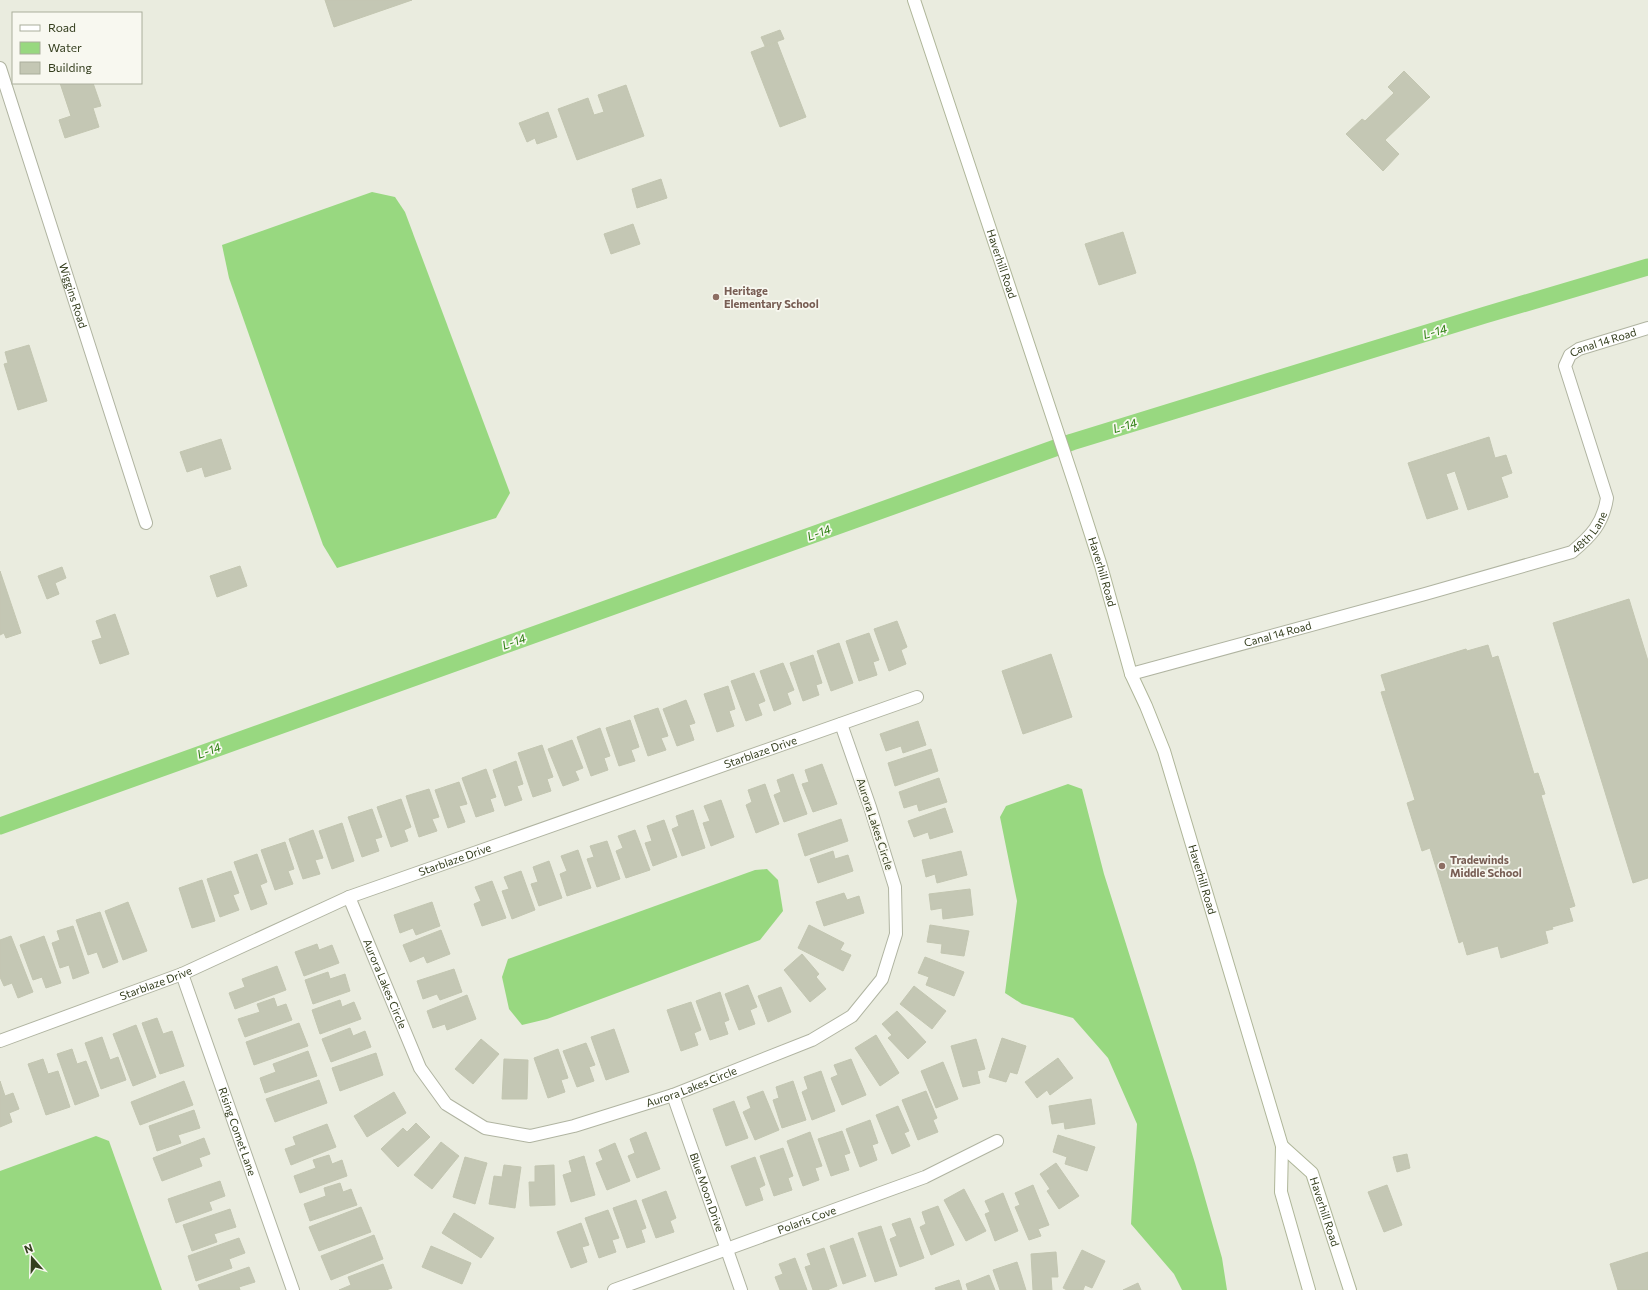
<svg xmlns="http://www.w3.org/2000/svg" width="1648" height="1290" font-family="Commissioner,sans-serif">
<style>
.water{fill:#98d880}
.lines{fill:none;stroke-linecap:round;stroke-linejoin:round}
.canal{stroke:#98d880;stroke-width:17}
.building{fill:#c4c7b4;stroke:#c3c6b1}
.street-casing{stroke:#b0b4a1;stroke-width:14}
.secondary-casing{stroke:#afb699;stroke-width:14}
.street{stroke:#fff;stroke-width:12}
.secondary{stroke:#fff;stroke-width:12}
.education-dot{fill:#8d6e63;stroke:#f8f8f0;stroke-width:1.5}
.labels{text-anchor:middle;stroke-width:3.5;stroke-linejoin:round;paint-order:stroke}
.street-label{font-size:11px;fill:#343e1e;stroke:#f8f8f0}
.education-label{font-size:11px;font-weight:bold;fill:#785e54;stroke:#f8f8f0;text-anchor:start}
.water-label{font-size:12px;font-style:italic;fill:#2e8012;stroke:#f8f8f0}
</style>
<rect width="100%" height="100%" fill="#eaecdf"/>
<!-- water -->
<g class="water">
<polygon points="372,192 395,197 405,212 510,493 496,518 337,568 323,545 229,278 222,245"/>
<polygon points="1068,784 1082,789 1104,874 1195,1163 1222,1258 1227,1290 1182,1290 1174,1274 1131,1224 1137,1124 1108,1058 1073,1018 1022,1004 1005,993 1017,901 1000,817 1006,806"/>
<polygon points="767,869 778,880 783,911 760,940 547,1019 522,1025 509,1009 502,977 508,959 755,870"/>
<polygon points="96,1136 109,1141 162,1290 0,1290 0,1171"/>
</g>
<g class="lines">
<!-- canal -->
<polyline class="canal" points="0,826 1072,442 1485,315 1648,267"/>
</g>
<!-- building -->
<g class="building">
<polygon points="325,0 412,0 334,27"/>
<polygon points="780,30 784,39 765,46 761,37"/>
<polygon points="777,42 806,117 780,127 751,52"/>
<polygon points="1404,71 1430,97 1385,140 1399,154 1383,171 1346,134 1362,119 1365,121 1394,93 1388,87"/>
<polygon points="60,83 93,83 101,106 93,108 99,127 65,138 59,120 71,116"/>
<polygon points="626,85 644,136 577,160 558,109 588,98 594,115 604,112 598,95"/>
<polygon points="548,112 557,137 537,144 535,138 527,142 519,123"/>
<polygon points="661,179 667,198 637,208 632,189"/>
<polygon points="633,224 640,244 611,254 604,234"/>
<polygon points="1123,232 1136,273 1099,285 1085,244"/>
<polygon points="29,345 47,401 18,410 4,364 8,363 5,352"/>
<polygon points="1489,437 1495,458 1506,455 1512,473 1501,477 1508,497 1468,510 1455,471 1446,474 1458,509 1427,519 1408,463"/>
<polygon points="221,439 231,469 205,477 202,467 187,472 180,452"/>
<polygon points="240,566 247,586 217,597 210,576"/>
<polygon points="62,567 66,578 55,583 59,594 47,599 38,576"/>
<polygon points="0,571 21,633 6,638 4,633 0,635"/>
<polygon points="1629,599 1648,661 1648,878 1633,883 1553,623"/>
<polygon points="115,614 129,654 100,664 92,641 102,638 96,621"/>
<polygon points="897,621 907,647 901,650 906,664 889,671 874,629"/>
<polygon points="869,633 879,660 873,662 877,675 859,681 846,641"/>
<polygon points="839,643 853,683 831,691 817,651"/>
<polygon points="1488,645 1492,658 1498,656 1534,774 1538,773 1545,794 1541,795 1575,906 1569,908 1573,921 1552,927 1553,929 1545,931 1548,943 1501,958 1498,946 1467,955 1463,941 1459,943 1430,848 1422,851 1407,803 1415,800 1381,692 1386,691 1381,675 1466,649 1467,651"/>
<polygon points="1051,654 1072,717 1023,734 1002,671"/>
<polygon points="813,655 822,683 816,685 819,695 803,701 790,663"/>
<polygon points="783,663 794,690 787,693 791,704 774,711 760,671"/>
<polygon points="754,673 765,701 758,704 762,715 746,721 731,681"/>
<polygon points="728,686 735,709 729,711 734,726 717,732 704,694"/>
<polygon points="686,700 695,723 689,725 694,740 677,746 663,709"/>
<polygon points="658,708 668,736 661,738 666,750 648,756 634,716"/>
<polygon points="630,720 639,747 631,750 635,761 619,766 606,728"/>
<polygon points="918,721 926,745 903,753 901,746 886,751 880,734"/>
<polygon points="600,728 610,756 604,758 608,770 591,776 577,737"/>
<polygon points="572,740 583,768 575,771 579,780 563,786 548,749"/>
<polygon points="542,745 553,777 547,779 551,791 533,797 518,753"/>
<polygon points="931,749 938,771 895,786 888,763"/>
<polygon points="516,761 523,784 517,786 522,800 505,806 493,770"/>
<polygon points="822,764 837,804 813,812 802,784 809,782 805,770"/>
<polygon points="486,769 496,797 490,799 494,811 476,817 462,778"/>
<polygon points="793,774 807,814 784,822 774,795 781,792 777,780"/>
<polygon points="939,778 947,802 919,811 917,804 904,808 899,792"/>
<polygon points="459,782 467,804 459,806 465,822 448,828 435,790"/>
<polygon points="765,784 779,824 756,833 746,805 752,802 748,790"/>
<polygon points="429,789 439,817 432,819 437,831 419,837 406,796"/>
<polygon points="401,799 411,827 404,830 408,841 391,847 377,807"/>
<polygon points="721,800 734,837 711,846 703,823 710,821 704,806"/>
<polygon points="945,808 953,832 930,839 928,832 914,837 908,821"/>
<polygon points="372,809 382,837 375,839 379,851 362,857 348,817"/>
<polygon points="693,810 705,848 682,856 672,829 679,826 676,816"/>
<polygon points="841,819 848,841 805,856 798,834"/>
<polygon points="664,820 677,857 653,866 645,843 652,841 647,826"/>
<polygon points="342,823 354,861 332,869 319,831"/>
<polygon points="313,830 323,858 315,860 320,874 303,879 289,839"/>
<polygon points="635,830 650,870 626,878 616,851 623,848 618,836"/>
<polygon points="607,841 620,879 597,887 587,859 594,857 590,846"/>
<polygon points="285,842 294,869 288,871 293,884 275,890 261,850"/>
<polygon points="578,850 591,888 567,896 560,874 567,871 561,856"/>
<polygon points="833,851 835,859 848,855 853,871 818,883 810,859"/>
<polygon points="961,851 967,875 937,883 935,874 926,877 922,860"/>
<polygon points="257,854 267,882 260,885 267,904 251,910 234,862"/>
<polygon points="549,861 562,898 539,906 531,884 538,882 533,867"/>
<polygon points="231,871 239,893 233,895 239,910 220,917 207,879"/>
<polygon points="521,871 535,910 512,919 502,891 509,889 504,877"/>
<polygon points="202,880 215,921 192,928 179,888"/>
<polygon points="492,881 506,918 482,926 474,904 481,901 475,887"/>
<polygon points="970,889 973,915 943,919 942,908 931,910 929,894"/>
<polygon points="844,893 847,900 859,896 864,913 824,926 816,902"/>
<polygon points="128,902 147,951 123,960 105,911"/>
<polygon points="432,902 440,926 416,935 413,928 400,933 394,915"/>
<polygon points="100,912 118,962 103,968 97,952 88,955 76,920"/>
<polygon points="809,925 844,943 840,950 851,955 843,971 798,948"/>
<polygon points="930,925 969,931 964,956 941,953 942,944 927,942"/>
<polygon points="73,926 89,973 73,979 69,965 60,968 52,943 60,940 57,931"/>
<polygon points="441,930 450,954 427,963 424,956 410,962 403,945"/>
<polygon points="11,936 33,992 18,998 12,983 4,986 0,977 0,940"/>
<polygon points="44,936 61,983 46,988 42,977 33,980 20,945"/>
<polygon points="317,944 319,950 332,945 339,963 304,976 295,952"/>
<polygon points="802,954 819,974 816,977 826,989 810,1002 784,970"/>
<polygon points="925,957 964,972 954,996 926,985 929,977 918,973"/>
<polygon points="277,966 286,990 235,1009 229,993 245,987 242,979"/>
<polygon points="454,969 462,992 440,1000 437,994 423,999 417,981"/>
<polygon points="328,972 330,979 345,974 350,991 313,1004 305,980"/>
<polygon points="748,985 757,1007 750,1010 755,1024 739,1030 725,994"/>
<polygon points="914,986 946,1011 932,1029 900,1004"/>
<polygon points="781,987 791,1012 768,1022 758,996"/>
<polygon points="720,992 729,1020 724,1022 728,1034 710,1040 696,1001"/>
<polygon points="467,995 476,1019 447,1030 445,1024 433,1028 427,1011"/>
<polygon points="274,998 277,1007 286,1004 292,1020 245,1037 238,1019 260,1012 257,1004"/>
<polygon points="340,1000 342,1007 354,1002 361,1019 320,1034 312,1010"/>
<polygon points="691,1002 701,1030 694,1033 698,1045 681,1051 667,1010"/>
<polygon points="897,1011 926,1042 908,1059 888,1038 892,1035 882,1024"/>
<polygon points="157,1018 163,1034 172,1031 184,1066 160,1074 142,1023"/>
<polygon points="299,1023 308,1046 254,1065 246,1042"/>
<polygon points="136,1025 156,1077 133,1086 113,1034"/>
<polygon points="350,1028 353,1036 365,1031 371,1047 331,1062 322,1039"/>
<polygon points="614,1029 629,1072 606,1080 591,1037"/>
<polygon points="876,1035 899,1073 880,1086 855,1048"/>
<polygon points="102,1037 110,1060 118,1057 126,1080 101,1089 85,1043"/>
<polygon points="1002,1038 1026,1046 1017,1074 1010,1072 1006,1082 989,1077"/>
<polygon points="481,1039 499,1054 473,1084 455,1069"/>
<polygon points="976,1039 985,1069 977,1071 980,1083 963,1087 951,1046"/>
<polygon points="586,1043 595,1065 589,1067 594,1081 577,1087 563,1051"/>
<polygon points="72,1049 77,1064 86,1061 99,1096 75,1105 57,1054"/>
<polygon points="558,1049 568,1078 561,1080 565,1092 548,1098 534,1058"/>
<polygon points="308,1051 317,1076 265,1093 260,1078 276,1072 273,1064"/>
<polygon points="376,1053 383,1075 340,1091 332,1068"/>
<polygon points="1058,1058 1073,1078 1050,1095 1047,1090 1037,1098 1025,1082"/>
<polygon points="43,1059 48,1074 58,1071 70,1107 46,1115 28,1064"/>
<polygon points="504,1059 528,1060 527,1099 502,1099"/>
<polygon points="851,1059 866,1095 842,1105 831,1078 838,1075 834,1065"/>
<polygon points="943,1062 958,1099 936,1108 921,1071"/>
<polygon points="821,1071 835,1111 812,1120 802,1092 808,1089 804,1077"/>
<polygon points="319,1080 327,1103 275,1122 266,1099"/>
<polygon points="0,1081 5,1096 13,1093 19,1109 9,1113 12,1122 0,1127"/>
<polygon points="184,1081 193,1105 140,1125 131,1102"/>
<polygon points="793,1081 806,1120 782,1128 773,1100 779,1098 776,1087"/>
<polygon points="763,1091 779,1130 755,1140 743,1112 751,1108 747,1097"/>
<polygon points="926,1091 937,1118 933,1120 938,1132 918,1140 902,1100"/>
<polygon points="394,1092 406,1113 367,1137 354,1116"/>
<polygon points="1091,1099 1095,1124 1065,1129 1064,1122 1052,1124 1049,1106"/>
<polygon points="734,1101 748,1138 726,1146 713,1109"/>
<polygon points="898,1106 909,1131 904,1133 910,1146 892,1154 876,1115"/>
<polygon points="194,1110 200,1128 178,1135 181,1143 157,1151 149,1126"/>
<polygon points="870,1120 878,1143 872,1145 877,1160 860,1167 846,1129"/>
<polygon points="416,1123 430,1137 398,1167 381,1149 403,1128 407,1132"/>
<polygon points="327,1124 336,1147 291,1165 285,1149 296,1145 293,1137"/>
<polygon points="842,1131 850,1153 844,1155 849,1170 831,1176 818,1139"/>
<polygon points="646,1132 660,1169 637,1178 628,1156 635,1153 630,1139"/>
<polygon points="810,1132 822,1166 815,1168 819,1180 803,1186 787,1141"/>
<polygon points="1058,1135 1095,1147 1087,1171 1065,1164 1067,1157 1053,1152"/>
<polygon points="204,1138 210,1154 199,1158 202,1166 162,1181 153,1158"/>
<polygon points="441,1142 459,1156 432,1189 414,1175"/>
<polygon points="615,1143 630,1181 607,1190 596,1163 603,1160 599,1150"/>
<polygon points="783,1148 793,1176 788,1178 792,1190 774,1196 760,1156"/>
<polygon points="1407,1154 1410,1168 1397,1172 1393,1157"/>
<polygon points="329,1155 332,1164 342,1160 347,1176 300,1193 294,1176 316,1168 313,1160"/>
<polygon points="584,1156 595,1195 571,1202 563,1175 572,1172 569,1161"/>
<polygon points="465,1157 487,1163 475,1204 453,1197"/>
<polygon points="755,1157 765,1185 759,1188 763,1200 746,1206 731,1166"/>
<polygon points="1056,1163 1079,1196 1059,1209 1047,1191 1050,1189 1040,1174"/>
<polygon points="504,1165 521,1167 515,1208 489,1204 494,1176 502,1177"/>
<polygon points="554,1165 555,1205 530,1206 529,1182 535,1182 535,1166"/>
<polygon points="220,1181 225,1196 209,1202 212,1210 176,1223 168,1199"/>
<polygon points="340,1183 343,1192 351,1189 357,1205 310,1221 304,1204 326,1196 324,1188"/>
<polygon points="1033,1185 1049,1225 1038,1229 1041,1236 1029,1240 1015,1207 1020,1205 1015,1193"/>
<polygon points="1387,1185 1402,1225 1384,1232 1368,1192"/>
<polygon points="964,1189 986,1231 966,1241 944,1200"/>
<polygon points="666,1191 676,1218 670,1221 674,1232 656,1238 642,1200"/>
<polygon points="1003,1193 1018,1231 995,1241 985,1214 990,1212 985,1201"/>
<polygon points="636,1200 646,1228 641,1230 645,1242 627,1248 613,1208"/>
<polygon points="938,1206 954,1245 931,1255 920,1227 926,1224 922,1212"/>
<polygon points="361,1207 371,1232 319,1251 309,1227"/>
<polygon points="230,1209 236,1227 214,1234 217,1242 192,1251 183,1225"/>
<polygon points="608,1210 619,1238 612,1240 616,1252 599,1258 585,1218"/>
<polygon points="454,1213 494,1238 481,1258 442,1233"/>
<polygon points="910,1218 924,1258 900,1267 890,1239 897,1236 892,1224"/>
<polygon points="581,1223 589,1245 582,1247 587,1262 571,1268 557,1232"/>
<polygon points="881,1226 897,1275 875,1282 858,1233"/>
<polygon points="374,1235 383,1259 331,1280 321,1256"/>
<polygon points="239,1238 245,1253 229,1259 232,1268 196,1281 188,1256"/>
<polygon points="853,1238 866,1276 843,1284 830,1246"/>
<polygon points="431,1246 471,1263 462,1284 422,1267"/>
<polygon points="824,1248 837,1286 827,1290 813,1290 805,1267 811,1265 807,1254"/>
<polygon points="1082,1250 1105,1261 1092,1288 1085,1285 1083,1290 1067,1290 1063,1288"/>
<polygon points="1056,1252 1058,1277 1051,1277 1052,1290 1033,1290 1031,1254"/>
<polygon points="1648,1252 1648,1290 1618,1290 1610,1264"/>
<polygon points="795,1258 807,1290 780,1290 775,1277 783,1274 779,1264"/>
<polygon points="1017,1262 1026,1290 1000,1290 993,1270"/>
<polygon points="383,1264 392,1288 386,1290 339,1290 351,1285 348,1277"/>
<polygon points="249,1267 255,1282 239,1287 240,1290 200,1290 198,1285"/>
<polygon points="989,1275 995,1290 968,1290 966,1284"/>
<polygon points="959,1280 962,1290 936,1290 935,1288"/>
<polygon points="1138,1283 1141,1290 1123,1290"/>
</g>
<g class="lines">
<defs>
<g id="street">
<path id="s1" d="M0,68l146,455"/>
<path id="s2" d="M1131,674l294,-80 147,-42c19,-16 31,-28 35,-54l-42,-132 5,-11 9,-6 69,-21"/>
<path id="s3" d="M349,897l71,171 26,36 39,24 45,8 44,-10 99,-31 139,-55 40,-24 30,-37 14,-45 -1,-47 -25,-80 -29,-83"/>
<path id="s4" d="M182,974l111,316"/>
<path id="s5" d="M0,1041l182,-67 167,-77 568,-200"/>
<path id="s6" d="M673,1095l68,195"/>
<path id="s7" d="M614,1290l311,-113 72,-36"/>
</g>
<g id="secondary">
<path id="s8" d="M914,0l162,488 25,78 30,108 15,32 18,45 118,395 -1,46 28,98"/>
<path id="s9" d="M1282,1146l30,27 38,117"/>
</g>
</defs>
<!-- street casing -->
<use href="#street" class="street-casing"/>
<!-- secondary casing -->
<use href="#secondary" class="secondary-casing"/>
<!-- street -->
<use href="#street" class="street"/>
<!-- secondary -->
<use href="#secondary" class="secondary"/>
</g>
<!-- markers -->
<g class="education-dot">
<circle cx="716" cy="297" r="4"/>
<circle cx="1442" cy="866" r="4"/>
</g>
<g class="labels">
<!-- street labels -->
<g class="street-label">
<text dy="4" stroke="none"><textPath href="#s8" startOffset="278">Haverhill Road</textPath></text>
<text dy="4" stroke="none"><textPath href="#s1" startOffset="239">Wiggins Road</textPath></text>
<text dy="4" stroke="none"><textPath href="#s2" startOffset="710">Canal 14 Road</textPath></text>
<text dy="4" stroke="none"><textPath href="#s2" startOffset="484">48th Lane</textPath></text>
<text dy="4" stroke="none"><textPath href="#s8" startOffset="602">Haverhill Road</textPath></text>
<text dy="4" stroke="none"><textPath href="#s2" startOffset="152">Canal 14 Road</textPath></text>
<text dy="4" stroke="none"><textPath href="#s5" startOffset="814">Starblaze Drive</textPath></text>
<text transform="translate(875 824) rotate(72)" y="4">Aurora Lakes Circle</text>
<text dy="4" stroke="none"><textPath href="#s5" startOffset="490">Starblaze Drive</textPath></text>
<text dy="4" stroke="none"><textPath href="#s8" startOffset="926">Haverhill Road</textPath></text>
<text dy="4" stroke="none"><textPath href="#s5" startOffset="166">Starblaze Drive</textPath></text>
<text dy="4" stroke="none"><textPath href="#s3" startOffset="94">Aurora Lakes Circle</textPath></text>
<text dy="4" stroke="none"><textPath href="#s3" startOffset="490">Aurora Lakes Circle</textPath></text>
<text dy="4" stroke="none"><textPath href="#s4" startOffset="167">Rising Comet Lane</textPath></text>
<text dy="4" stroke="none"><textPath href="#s6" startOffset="103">Blue Moon Drive</textPath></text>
<text dy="4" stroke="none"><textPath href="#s9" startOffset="81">Haverhill Road</textPath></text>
<text dy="4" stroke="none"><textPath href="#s7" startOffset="205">Polaris Cove</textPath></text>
</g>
<!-- education labels -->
<g class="education-label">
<text x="724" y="295">Heritage<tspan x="724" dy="13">Elementary School</tspan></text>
<text x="1450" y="864">Tradewinds<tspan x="1450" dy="13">Middle School</tspan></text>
</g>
<!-- water labels -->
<g class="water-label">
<text transform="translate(1435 332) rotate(-17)" y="4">L-14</text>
<text transform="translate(1125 426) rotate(-17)" y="4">L-14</text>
<text transform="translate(819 533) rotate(-20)" y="4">L-14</text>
<text transform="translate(514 642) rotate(-20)" y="4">L-14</text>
<text transform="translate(209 751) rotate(-20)" y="4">L-14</text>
</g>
</g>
<!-- legend -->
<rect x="12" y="12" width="130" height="72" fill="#f8f8f0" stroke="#aaae9c"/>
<rect x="20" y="25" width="20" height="6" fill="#ffffff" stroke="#aaae9c"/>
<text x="48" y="32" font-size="12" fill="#343e1e">Road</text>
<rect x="20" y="42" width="20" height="12" fill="#98d880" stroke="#aaae9c"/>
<text x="48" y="52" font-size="12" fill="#343e1e">Water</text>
<rect x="20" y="62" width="20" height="12" fill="#c4c7b4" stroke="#aaae9c"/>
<text x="48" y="72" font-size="12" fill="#343e1e">Building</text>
<!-- north arrow -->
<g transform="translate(32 1258) rotate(340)" stroke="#f8f8f0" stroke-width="3" paint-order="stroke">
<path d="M0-3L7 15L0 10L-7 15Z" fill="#343e1e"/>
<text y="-6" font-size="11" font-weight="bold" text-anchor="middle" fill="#343e1e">N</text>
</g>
</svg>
